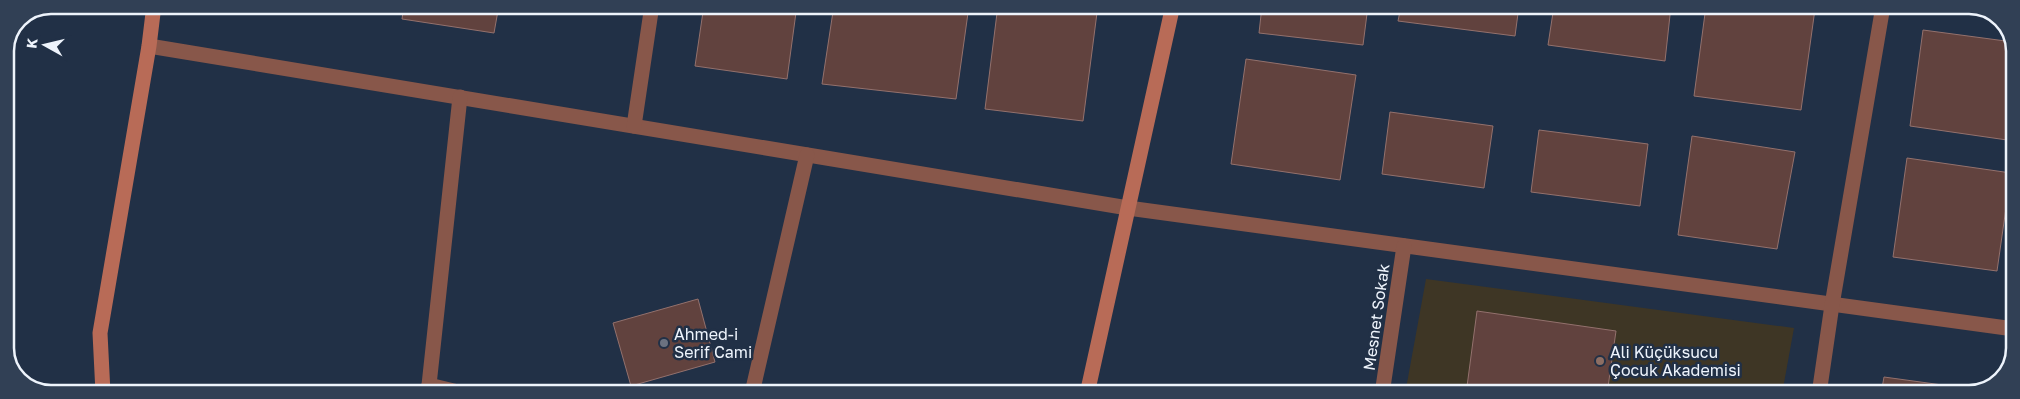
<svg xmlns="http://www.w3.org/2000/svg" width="2020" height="399" font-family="'Golos Text',sans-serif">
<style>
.education{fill:#3e3625}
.building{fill:#61423e;stroke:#93716d}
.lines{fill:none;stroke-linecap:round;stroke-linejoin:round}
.street{stroke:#88574a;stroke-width:15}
.secondary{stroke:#b86b57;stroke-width:15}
.worship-dot{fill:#6b7280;stroke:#213046;stroke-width:2}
.education-dot{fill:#8d6e63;stroke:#213046;stroke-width:2}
.labels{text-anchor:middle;stroke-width:5;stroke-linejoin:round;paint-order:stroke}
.street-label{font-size:16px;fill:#eef4fc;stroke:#213046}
.poi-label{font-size:16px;fill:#eef4fc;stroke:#213046;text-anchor:start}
.rim{fill:none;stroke:#eef4fc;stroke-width:2.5}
</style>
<rect width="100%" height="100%" fill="#213046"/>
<!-- education -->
<polygon class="education" points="1426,279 1794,328 1782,394 1405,394"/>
<!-- building -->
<g class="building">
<polygon points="404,5 499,5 494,33 402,19"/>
<polygon points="704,5 797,5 787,79 695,66"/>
<polygon points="834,5 916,5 968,13 956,99 822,84"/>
<polygon points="998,5 1098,5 1083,121 985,109"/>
<polygon points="1262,6 1368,6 1363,45 1259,33"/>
<polygon points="1401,6 1519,6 1515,36 1398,21"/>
<polygon points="1554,6 1671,6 1665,61 1548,45"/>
<polygon points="1706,6 1786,6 1815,9 1801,110 1694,96"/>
<polygon points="1923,30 2013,42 2014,141 1910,126"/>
<polygon points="1246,59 1356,75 1340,180 1231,164"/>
<polygon points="1390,112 1493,126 1484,188 1382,174"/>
<polygon points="1539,130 1648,144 1640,206 1531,192"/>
<polygon points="1692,136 1795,152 1777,249 1678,235"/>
<polygon points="1907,158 2011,173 1997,271 1893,257"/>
<polygon points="698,299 715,362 631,386 613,323"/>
<polygon points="1477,311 1616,331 1607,394 1466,394"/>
<polygon points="1884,377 1979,390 1969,394 1881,394"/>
</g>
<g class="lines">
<!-- street -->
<g class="street">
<polyline points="149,46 1128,208 2014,329"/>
<polyline points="634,126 652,5"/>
<polyline points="429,385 462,393"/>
<polyline points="433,393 429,385 460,97"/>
<polyline points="752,393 807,155"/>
<polyline points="1382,394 1404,246"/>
<polyline points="1819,394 1832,305 1883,6"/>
</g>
<!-- secondary -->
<g class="secondary">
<polyline points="103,393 100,333 149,46 154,5"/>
<polyline points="1087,394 1173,5"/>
</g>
</g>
<!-- markers -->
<circle class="worship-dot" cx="664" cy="343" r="5"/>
<circle class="education-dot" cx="1600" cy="361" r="5"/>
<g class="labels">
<!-- street labels -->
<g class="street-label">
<text transform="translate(1376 317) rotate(-82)" y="6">Mesnet Sokak</text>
</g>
<!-- poi labels -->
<g class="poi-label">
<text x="674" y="340">Ahmed-i<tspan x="674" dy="18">Serif Cami</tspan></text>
<text x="1610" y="358">Ali Küçüksucu<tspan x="1610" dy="18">Çocuk Akademisi</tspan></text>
</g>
</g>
<!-- crop -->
<path d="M0 0H2020V399H0ZM51 14H1969A37 37 0 0 1 2006 51V348A37 37 0 0 1 1969 385H51A37 37 0 0 1 14 348V51A37 37 0 0 1 51 14Z" fill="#314055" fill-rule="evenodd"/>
<path class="rim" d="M51 14H1969A37 37 0 0 1 2006 51V348A37 37 0 0 1 1969 385H51A37 37 0 0 1 14 348V51A37 37 0 0 1 51 14Z"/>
<!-- north arrow -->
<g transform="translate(45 45) rotate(278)" stroke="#213046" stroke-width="4" paint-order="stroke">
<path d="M0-4L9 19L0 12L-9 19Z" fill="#eef4fc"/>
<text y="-8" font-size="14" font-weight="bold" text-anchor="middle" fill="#eef4fc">K</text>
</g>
</svg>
